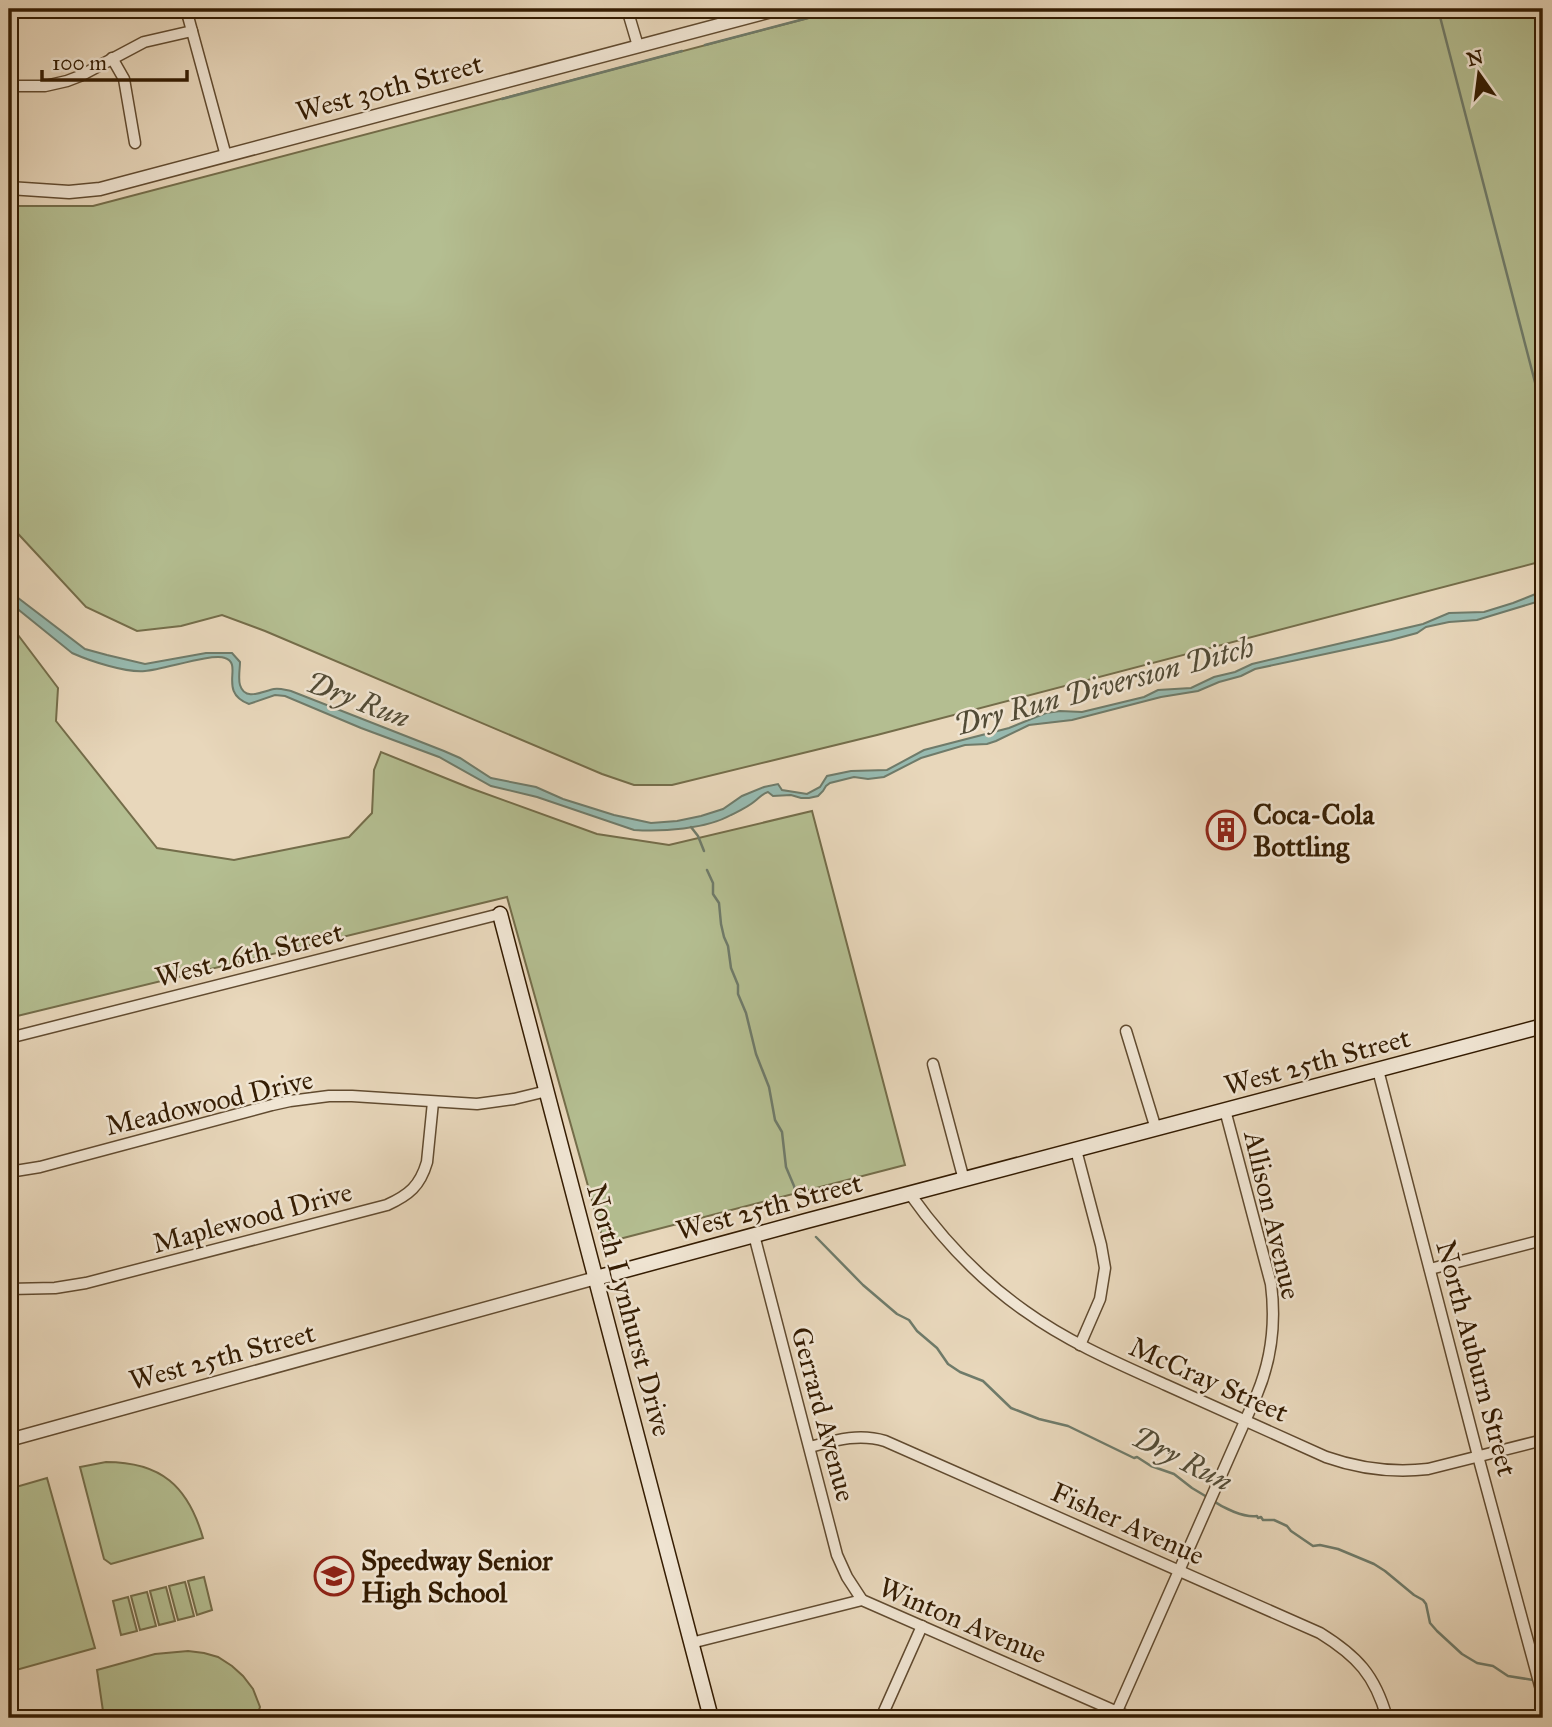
<svg xmlns="http://www.w3.org/2000/svg" width="1552" height="1727" font-family="'IM FELL Great Primer',serif">
<style>
.green{fill:#b4be91;stroke:#746d4a;stroke-width:2}
.water{fill:#97bab0;stroke:#6f7b6a;stroke-width:2}
.lines{fill:none;stroke-linecap:round;stroke-linejoin:round}
.stream{stroke:#6f7b6a;stroke-width:2.5}
.minor-casing{stroke:#614b30;stroke-width:13}
.tertiary-casing{stroke:#614b30;stroke-width:15}
.secondary-casing{stroke:#341c02;stroke-width:17}
.minor{stroke:#f0e5d3;stroke-width:10}
.tertiary{stroke:#f0e5d3;stroke-width:12}
.secondary{stroke:#f0e5d3;stroke-width:14}
.labels{text-anchor:middle;stroke-width:5;stroke-linejoin:round;paint-order:stroke}
.street-label{font-size:28px;fill:#341c02;stroke:#f0e5d3}
.poi-label{font-size:28px;font-weight:bold;fill:#341c02;stroke:#f0e5d3;text-anchor:start}
.water-label{font-size:30px;font-style:italic;fill:#524b36;stroke:#f0e5d3}
</style>
<rect width="100%" height="100%" fill="#e8d7bb"/>
<filter id="stains"><feTurbulence type="fractalNoise" baseFrequency=".00286" numOctaves="4"/><feColorMatrix values="0 0 0 0 .2 0 0 0 0 .09 0 0 0 0 .02 0 0 0 .5 -.17"/></filter>
<radialGradient id="worn" r=".72"><stop offset=".6" stop-color="#630" stop-opacity="0"/><stop offset="1" stop-color="#630" stop-opacity=".3"/></radialGradient>
<!-- green -->
<g class="green">
<polygon points="843,9 1543,9 1543,561 877,735 672,785 634,785 602,774 265,631 222,615 181,626 137,631 86,607 9,524 9,206 93,206"/>
<polygon points="9,623 58,688 56,721 157,848 234,860 349,837 372,813 374,770 381,752 470,788 597,834 669,845 812,811 905,1165 604,1243 507,897 9,1018"/>
<path d="M106,1462c55,0 82,24 97,76l-92,26 -7,-5 -24,-92z"/>
<polygon points="47,1478 95,1648 9,1672 9,1489"/>
<polygon points="204,1577 212,1610 197,1615 188,1581"/>
<polygon points="185,1582 194,1616 178,1620 169,1586"/>
<polygon points="166,1587 175,1621 159,1625 150,1591"/>
<polygon points="147,1592 156,1626 140,1630 131,1596"/>
<polygon points="128,1597 137,1631 121,1635 113,1601"/>
<polygon points="188,1651 204,1653 218,1657 232,1666 243,1676 253,1689 260,1707 256,1718 104,1718 97,1670 155,1654"/>
</g>
<!-- water -->
<path class="water" d="M9,591l76,58 22,6 38,9 61,-11h26l8,9c0,7 -2,16 0,23 5,17 23,6 34,4 6,-1 11,1 17,2l153,60 16,7 31,20 45,9 27,12 51,16 37,8 26,-2 24,-5 22,-7 19,-13 22,-9 14,-3 4,6 25,4 13,-7 7,-11 24,-5 36,-1 37,-20 85,-22 37,-15 14,-2 22,1 62,-15 14,-7 33,-2 23,-11 21,-5 17,-8 171,-40 26,-11 35,-1 29,-9 30,-12v9l-66,20 -28,2 -23,5 -9,6 -26,7 -136,29 -14,7 -22,6 -21,9 -37,6 -89,23 -43,5 -33,16 -9,3 -22,1 -44,13 -37,19 -16,2 -14,-2 -24,6 -4,3 -3,5 -5,5 -9,2h-8l-10,-3 -18,1 -5,-4c-6,2 -8,5 -13,9 -7,6 -16,10 -24,14 -25,14 -69,17 -97,15l-97,-33 -46,-11 -52,-29 -78,-29 -76,-32 -10,-1 -26,9c-32,-12 -5,-40 -24,-46 -14,-5 -62,12 -80,13 -19,2 -55,-10 -73,-18l-63,-51z"/>
<g class="lines">
<!-- stream -->
<g class="stream">
<polyline points="1438,9 1543,413"/>
<polyline points="705,45 842,9"/>
<polyline points="502,99 682,51"/>
<polyline points="691,827 698,836 704,851"/>
<polyline points="707,870 713,883 713,894 719,903 721,924 724,937 728,946 731,968 738,985 738,994 746,1013 756,1054 769,1087 775,1120 782,1132 786,1167 794,1186 798,1203"/>
<polyline points="816,1237 863,1285 897,1314 909,1320 917,1331 937,1348 948,1364 960,1372 983,1381 1011,1408 1039,1419 1068,1426 1134,1458 1137,1457 1151,1466 1174,1474 1192,1488 1207,1497"/>
<path d="M1212,1500c11,8 32,18 45,16l1,2 3,-1 2,3h11l13,6 4,5 22,15 7,-1 18,4 36,15 11,7 29,24 9,5 3,4 4,19 7,8 25,23 15,9 16,3 15,10 25,4"/>
</g>
<defs>
<g id="minor">
<polyline points="186,9 226,156"/>
<polyline points="627,9 638,46"/>
<polyline points="112,58 124,79 135,143"/>
<polyline points="9,86 45,86 67,81 80,76 144,42 192,31"/>
<polyline points="1126,1031 1156,1129"/>
<polyline points="9,1038 500,914"/>
<polyline points="933,1064 964,1180"/>
<polyline points="1378,1070 1478,1456 1543,1697"/>
<polyline points="1076,1150 1101,1245 1105,1268 1100,1299 1080,1345"/>
<polyline points="9,1172 40,1167 272,1105 290,1101 329,1096 352,1096 477,1104 514,1099 547,1091"/>
<path d="M910,1194c32,45 69,85 115,117 43,31 92,52 141,74 53,24 106,48 160,72 34,12 66,16 102,12l115,-29"/>
<polyline points="754,1235 837,1555 847,1577 862,1600"/>
<polyline points="1430,1269 1543,1240"/>
<path d="M9,1289l46,-1 31,-5 301,-78c22,-10 33,-19 40,-43l6,-60"/>
<path d="M810,1447c26,-7 49,-14 75,-6l435,192c37,23 55,42 67,85"/>
<polyline points="691,1643 862,1600 1131,1718"/>
<polyline points="881,1718 922,1626"/>
<path d="M1114,1718l143,-324c15,-36 19,-71 14,-110l-46,-174"/>
</g>
<g id="tertiary">
<polyline points="9,188 69,192 100,189 779,9"/>
<polyline points="9,1440 596,1278"/>
</g>
<g id="secondary">
<polyline points="500,914 711,1718"/>
<polyline points="596,1278 806,1221 1543,1026"/>
</g>
</defs>
<!-- minor casing -->
<use href="#minor" class="minor-casing"/>
<!-- tertiary casing -->
<use href="#tertiary" class="tertiary-casing"/>
<!-- secondary casing -->
<use href="#secondary" class="secondary-casing"/>
<!-- minor -->
<use href="#minor" class="minor"/>
<!-- tertiary -->
<use href="#tertiary" class="tertiary"/>
<!-- secondary -->
<use href="#secondary" class="secondary"/>
</g>
<!-- icons -->
<defs>
<symbol id="building-ring" viewBox="-11 -11 22 22"><circle r="9.5" fill="#f0e5d3" stroke="#8f2418" stroke-width="1.5"/><path d="M-4-6H4V6H1V3H-1V6H-4ZM-2.5-4.3h1.7v1.8h-1.7ZM.8-4.3h1.7v1.8H.8ZM-2.5-1h1.7V.8h-1.7ZM.8-1h1.7V.8H.8Z" fill="#8f2418"/></symbol>
<symbol id="school-ring" viewBox="-11 -11 22 22"><circle r="9.5" fill="#f0e5d3" stroke="#8f2418" stroke-width="1.5"/><path d="M0-5L7-2L0 1L-7-2ZM-4 1L0 2.5L4 1V4Q0 6-4 4Z" fill="#8f2418"/></symbol>
</defs>
<g fill-rule="evenodd">
<use href="#building-ring" x="1204" y="808" width="44" height="44"/>
<use href="#school-ring" x="312" y="1554" width="44" height="44"/>
</g>
<g class="labels">
<!-- street labels -->
<g class="street-label">
<text transform="translate(389 87) rotate(-15)" y="10">West 30th Street</text>
<text transform="translate(249 954) rotate(-14)" y="10">West 26th Street</text>
<text transform="translate(1317 1061) rotate(-15)" y="10">West 25th Street</text>
<text transform="translate(209 1102) rotate(-13)" y="10">Meadowood Drive</text>
<text transform="translate(769 1206) rotate(-15)" y="10">West 25th Street</text>
<text transform="translate(1273 1215) rotate(77)" y="10">Allison Avenue</text>
<text transform="translate(252 1217) rotate(-15)" y="10">Maplewood Drive</text>
<text transform="translate(630 1310) rotate(75)" y="10">North Lynhurst Drive</text>
<text transform="translate(222 1356) rotate(-15)" y="10">West 25th Street</text>
<text transform="translate(1477 1358) rotate(75)" y="10">North Auburn Street</text>
<text transform="translate(1209 1379) rotate(24)" y="10">McCray Street</text>
<text transform="translate(824 1414) rotate(75)" y="10">Gerrard Avenue</text>
<text transform="translate(1128 1523) rotate(24)" y="10">Fisher Avenue</text>
<text transform="translate(963 1620) rotate(23)" y="10">Winton Avenue</text>
</g>
<!-- poi labels -->
<g class="poi-label">
<text x="1253" y="824">Coca-Cola<tspan x="1253" dy="32">Bottling</tspan></text>
<text x="361" y="1570">Speedway Senior<tspan x="361" dy="32">High School</tspan></text>
</g>
<!-- water labels -->
<g class="water-label">
<text transform="translate(1104 686) rotate(-15)" y="10">Dry Run Diversion Ditch</text>
<text transform="translate(358 700) rotate(21)" y="10">Dry Run</text>
<text transform="translate(1182 1459) rotate(27)" y="10">Dry Run</text>
</g>
</g>
<!-- margin -->
<rect width="1552" height="1727" fill="none" stroke="#e8d7bb" stroke-width="35"/>
<rect x="10" y="10" width="1531" height="1706" fill="none" stroke="#341c02" stroke-width="3.5"/>
<rect x="18" y="18" width="1517" height="1692" fill="none" stroke="#341c02" stroke-width="2"/>
<!-- north arrow -->
<g transform="translate(1479 74) rotate(346)" stroke="#f0e5d3" stroke-width="5" paint-order="stroke">
<path d="M0-5L12 26L0 18L-12 26Z" fill="#341c02"/>
<text y="-10" font-size="19" font-weight="bold" text-anchor="middle" fill="#341c02">N</text>
</g>
<!-- scale -->
<path d="M42 70v10h145v-10" fill="none" stroke="#341c02" stroke-width="3.5"/>
<text x="52" y="70" font-size="21" fill="#341c02" stroke="#f0e5d3" stroke-width="5" paint-order="stroke">100 m</text>
<rect width="100%" height="100%" filter="url(#stains)"/>
<rect width="100%" height="100%" fill="url(#worn)"/>
</svg>
